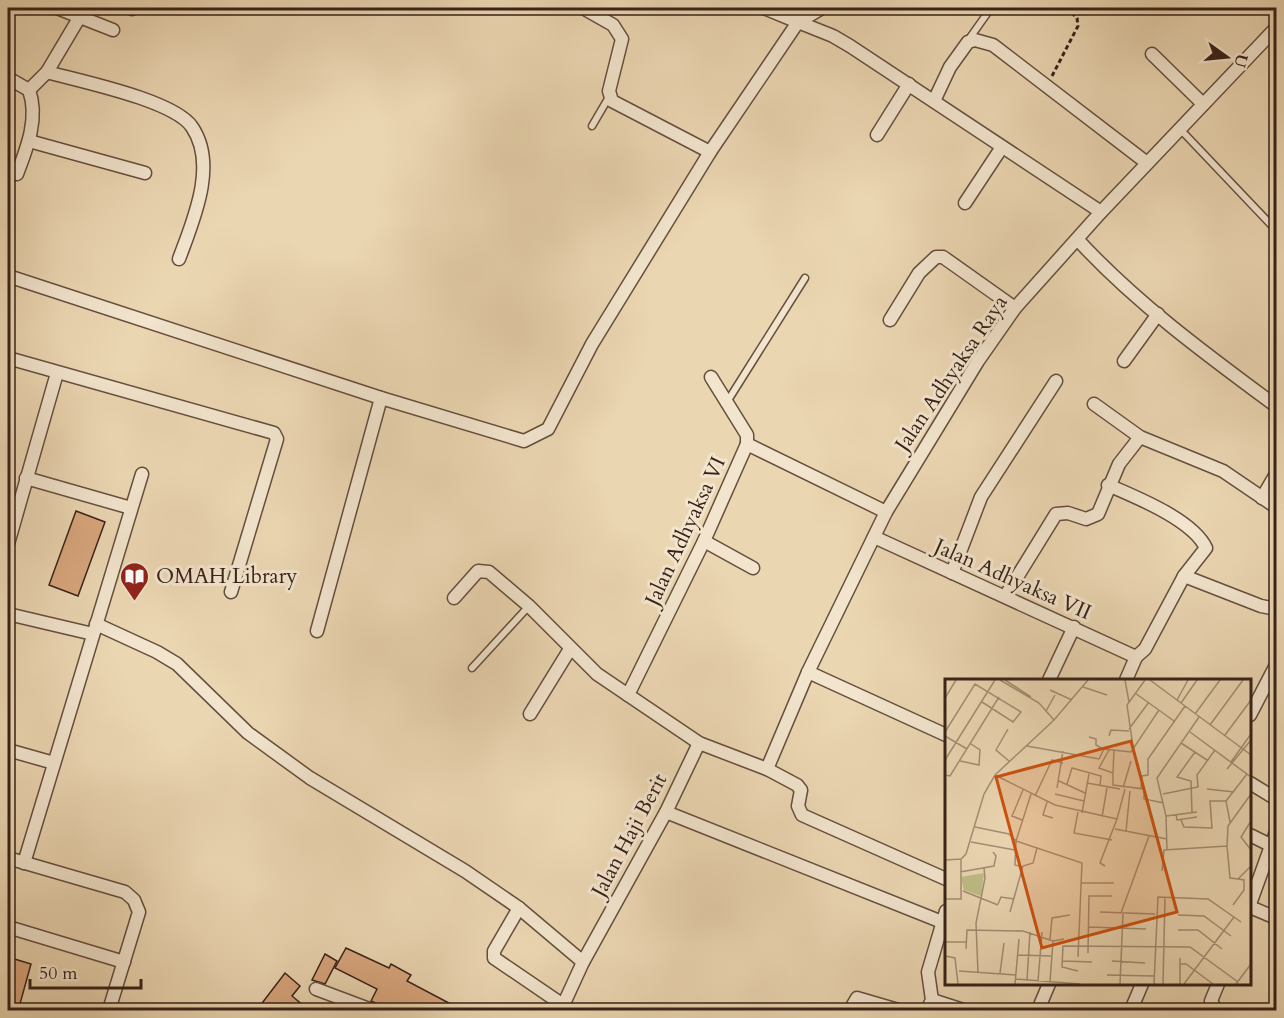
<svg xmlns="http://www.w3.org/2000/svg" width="1284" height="1018" font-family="Cardo,serif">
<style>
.building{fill:#d9a67d;stroke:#372218;stroke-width:1.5}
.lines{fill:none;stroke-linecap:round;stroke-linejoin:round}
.lane-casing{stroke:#644f3e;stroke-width:9}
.street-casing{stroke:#644f3e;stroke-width:15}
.path{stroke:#372218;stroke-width:3;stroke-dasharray:4.5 3;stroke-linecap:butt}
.lane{stroke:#f2e4cd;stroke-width:6}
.street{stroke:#f2e4cd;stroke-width:12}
.labels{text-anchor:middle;stroke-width:6;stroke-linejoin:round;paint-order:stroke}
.street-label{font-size:21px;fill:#372218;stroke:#f2e4cd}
.poi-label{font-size:21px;fill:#372218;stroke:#f2e4cd;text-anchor:start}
.inset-road{fill:none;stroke:#a38e74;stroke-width:1.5}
.view{fill:#cd510e;fill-opacity:0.15;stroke:#cd510e;stroke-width:3}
.inset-edge{fill:none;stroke:#372218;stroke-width:3}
</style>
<rect width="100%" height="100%" fill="#ebd6b2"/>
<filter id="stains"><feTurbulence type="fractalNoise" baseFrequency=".00333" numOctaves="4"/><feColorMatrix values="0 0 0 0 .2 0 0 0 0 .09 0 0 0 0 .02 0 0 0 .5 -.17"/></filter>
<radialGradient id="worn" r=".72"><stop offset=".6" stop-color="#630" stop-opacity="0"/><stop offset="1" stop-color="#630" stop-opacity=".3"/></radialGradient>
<!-- building -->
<g class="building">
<polygon points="76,511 105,522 78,596 49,585"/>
<polygon points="346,948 389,968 391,964 411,975 407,981 464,1011 380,1011 378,1004 371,1001 377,989 335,968"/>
<polygon points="325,954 337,961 325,984 312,980"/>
<polygon points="8,957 31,964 18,1011 8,1011"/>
<polygon points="285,973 300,986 292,996 310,1011 256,1011"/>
</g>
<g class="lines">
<defs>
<g id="lane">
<polyline points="969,39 991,8"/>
<polyline points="592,126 609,97"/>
<polyline points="1180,129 1276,230"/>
<polyline points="727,402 805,278"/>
<polyline points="472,668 529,606"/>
</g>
<g id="street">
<polyline points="57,8 113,30"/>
<polyline points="130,8 132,9"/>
<polyline points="583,8 613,25 622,39 609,91 612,101 710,152 798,22 833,36 850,46 1101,212"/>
<polyline points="764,8 798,22 822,8"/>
<polyline points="1152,54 1203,104"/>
<path d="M47,72c32,9 127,28 145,55 26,38 1,94 -13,132"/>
<polyline points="8,78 29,90"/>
<polyline points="29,90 47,72 85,8"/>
<polyline points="934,101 950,67 968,42 975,40 993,45 1147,163"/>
<polyline points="877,135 909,84"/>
<polyline points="29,141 145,173"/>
<path d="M17,174c10,-26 22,-56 12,-84"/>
<polyline points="965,203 1002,147"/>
<path d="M1078,240c58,63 129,115 198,166"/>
<polyline points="8,276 381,398 524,441 548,429 592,344 710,152"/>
<polyline points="890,320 919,273 936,257 943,257 1015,308"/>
<polyline points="8,358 274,433 277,439 231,592"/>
<polyline points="1124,361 1158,314"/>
<polyline points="711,377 747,435 747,444"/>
<polyline points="1094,404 1140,437 1223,471 1276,507"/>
<polyline points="26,478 131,508"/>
<path d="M1108,485c28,12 85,35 98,63l-22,28 -39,73 -9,8 -10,23"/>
<polyline points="1262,498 1276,474"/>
<polyline points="874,537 1136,657"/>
<polyline points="704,541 753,568"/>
<polyline points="8,544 57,373"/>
<polyline points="952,573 981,497 1056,381"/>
<polyline points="1184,576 1261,606 1276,609"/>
<polyline points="1006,595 1056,514 1068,513 1086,519 1098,514 1119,464 1140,437"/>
<polyline points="454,598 478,571 489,572 529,606 597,674 699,743 767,769 797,785 801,790 798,806 802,815 946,879"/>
<polyline points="8,614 93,634"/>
<polyline points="96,624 157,652 177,664 248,733 310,778 465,871 519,908 583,962"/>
<polyline points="317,631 381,398"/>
<polyline points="808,672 946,735"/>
<polyline points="1049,680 1074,627"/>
<polyline points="628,695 704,541 747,444 886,512"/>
<polyline points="530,714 570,649"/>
<polyline points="1250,715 1276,665"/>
<polyline points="8,750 54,763"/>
<polyline points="767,769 808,672 886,512 978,361 1015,308 1101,212 1276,28"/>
<polyline points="1250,783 1276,799"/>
<polyline points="666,812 942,922"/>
<polyline points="1250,835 1272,846"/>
<polyline points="8,858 125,892 134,900 139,912 109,1010"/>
<polyline points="24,863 142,474"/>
<polyline points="1250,904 1276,832"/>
<polyline points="1250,907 1276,918"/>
<polyline points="519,908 494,951 494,958 563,1005"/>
<polyline points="8,927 124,962"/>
<polyline points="316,989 372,1010"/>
<polyline points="932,1000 963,1010"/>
<polyline points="561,1010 583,962 666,812 699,743"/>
<polyline points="850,1010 857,998 898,1010"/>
<polyline points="927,1010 932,1000 928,972 946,911"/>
<polyline points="1038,1010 1049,984"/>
<polyline points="1131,1010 1142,984"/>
<polyline points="1216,1010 1211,1001 1218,984"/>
</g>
</defs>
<!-- lane casing -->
<use href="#lane" class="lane-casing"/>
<!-- street casing -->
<use href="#street" class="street-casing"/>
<!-- path -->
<polyline class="path" points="1052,76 1078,26 1077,18 1067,8"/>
<!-- lane -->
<use href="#lane" class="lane"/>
<!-- street -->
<use href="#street" class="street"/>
</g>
<!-- icons -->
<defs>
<symbol id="library-pin" viewBox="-11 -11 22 30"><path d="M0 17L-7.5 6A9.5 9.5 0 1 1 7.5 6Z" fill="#8f2418" stroke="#f2e4cd"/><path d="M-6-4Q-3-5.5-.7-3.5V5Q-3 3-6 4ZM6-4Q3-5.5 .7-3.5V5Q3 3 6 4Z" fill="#fff"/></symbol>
</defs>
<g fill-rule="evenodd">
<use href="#library-pin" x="118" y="560" width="33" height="45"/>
</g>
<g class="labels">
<!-- street labels -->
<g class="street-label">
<text transform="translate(951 373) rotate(-56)" y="7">Jalan Adhyaksa Raya</text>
<text transform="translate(685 531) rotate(-65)" y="7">Jalan Adhyaksa VI</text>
<text transform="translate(1013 579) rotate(24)" y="7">Jalan Adhyaksa VII</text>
<text transform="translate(629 835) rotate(-62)" y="7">Jalan Haji Berit</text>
</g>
<!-- poi labels -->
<g class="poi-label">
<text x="156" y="583">OMAH Library</text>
</g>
</g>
<!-- overview -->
<g transform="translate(945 679)">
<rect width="306" height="306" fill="#ebd6b2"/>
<path d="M39,194l-3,23 -17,-6 -3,-13z" fill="#bfbc87"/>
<path class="inset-road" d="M55,1l39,23 15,17M60,1l26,17M180,1l4,22M205,1l101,75M138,8l24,8M105,11l22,10M190,14l39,28M0,19l11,-18M232,21l11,-20M236,24l16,-23M101,32l9,-16M250,35l25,-34M265,46l33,-45M63,50l-12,21 13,11M184,50l20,-27M0,53l30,-48 46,28 -8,10 -31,-20M245,53l61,45M280,56l26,-35M0,57l22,13M164,57l2,-6 18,1M144,58l7,2v6l7,4M236,64l26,17M82,67l72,13 5,-10 27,3 28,-42M188,68l-6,-42 18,-25M164,71l-10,18 14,5v12l31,4v10l20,4M0,81l50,-80M15,82l19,4 1,-15 -9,-6M286,83l20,-28M282,90l24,-29M168,94l1,-23M0,96l5,1 49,-79M50,96l60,30 62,14M114,102l26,12M142,104l33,6M122,105l5,-16 29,8 -1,10M112,109l6,-37M178,109l8,-27M196,110l1,-13 6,-1v-16l37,-53M262,110l27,3M110,115l29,7M218,115l35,-7 -1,-12 18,-25M90,117l17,-36 11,3M102,123l-4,13 10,3M133,133l-4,21 38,7M247,133l-1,-31 -14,-4 18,-25M137,134l7,-39M231,135l1,6 20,-3M221,137l31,-4M157,138l5,-29M172,140l8,-30M77,141l-10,-4 11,-26M236,141l3,7 28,1 -2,-27h16M306,142l-10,16 10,13M285,143l-4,-21 21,-27M30,148l34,7 7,7 -1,24 8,2M170,150l52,10M181,152l4,-40M26,163l44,8M282,167l1,-20 23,-32M92,169l45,15 -4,94M222,171l-1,-34 -9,-38 42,-61M0,181l16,-1 5,-5 18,-60 11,-19 59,-55 34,-40M160,187l-5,-3 17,-44M217,192l2,-21 63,-4 3,32 8,1 13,-13M15,193l34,-6 2,-10 -3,-4M136,204h33M18,212l35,14M0,220h16v-40M53,225l3,-7 13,2M288,226l11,-15v-10l-6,-1M65,233l13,-46 10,-3 4,-15 -21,-7 15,-47M155,233l55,2M176,234l28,-77M233,236l26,1 27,20M144,248l57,2M233,251h20l24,19M105,260l2,-21 18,-3M0,263h21M21,270l1,-19 56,1 30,10 11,-2M143,274l1,-57h23M73,276l33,1M0,277l10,2 3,26M118,282l29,1M167,282l33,2M235,285h6l27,20M14,292l57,4M133,292l-16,-4 1,-21 127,1 48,35M33,294l-2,-50 9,-45 -1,-10M55,294l4,-30M162,296l47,1M71,300l64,5M82,301l3,-48M93,302l4,-49M105,303l3,-41M70,305l4,-45M175,305l3,-71M209,305l4,-87 50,2 33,23M218,305l2,-87M235,305v-26M239,305l50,-67M291,305l15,-20"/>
<path class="view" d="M186,62l46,171 -135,36 -46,-171z"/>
<rect width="306" height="306" class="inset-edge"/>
</g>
<!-- margin -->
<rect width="1284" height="1018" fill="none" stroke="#ebd6b2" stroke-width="30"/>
<rect x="9" y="9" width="1266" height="1000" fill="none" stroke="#372218" stroke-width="3"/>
<rect x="15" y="15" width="1254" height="988" fill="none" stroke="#372218" stroke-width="1.5"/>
<!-- north arrow -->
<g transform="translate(1227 57) rotate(105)" stroke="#f2e4cd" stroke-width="4.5" paint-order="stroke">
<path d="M0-4.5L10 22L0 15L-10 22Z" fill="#372218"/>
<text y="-9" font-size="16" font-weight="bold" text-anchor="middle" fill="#372218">U</text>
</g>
<!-- scale -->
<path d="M30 979v9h111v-9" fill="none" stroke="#372218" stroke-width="3"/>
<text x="39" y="979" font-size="18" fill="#372218" stroke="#f2e4cd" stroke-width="4.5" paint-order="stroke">50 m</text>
<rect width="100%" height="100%" filter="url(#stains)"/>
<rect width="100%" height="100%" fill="url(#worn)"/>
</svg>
